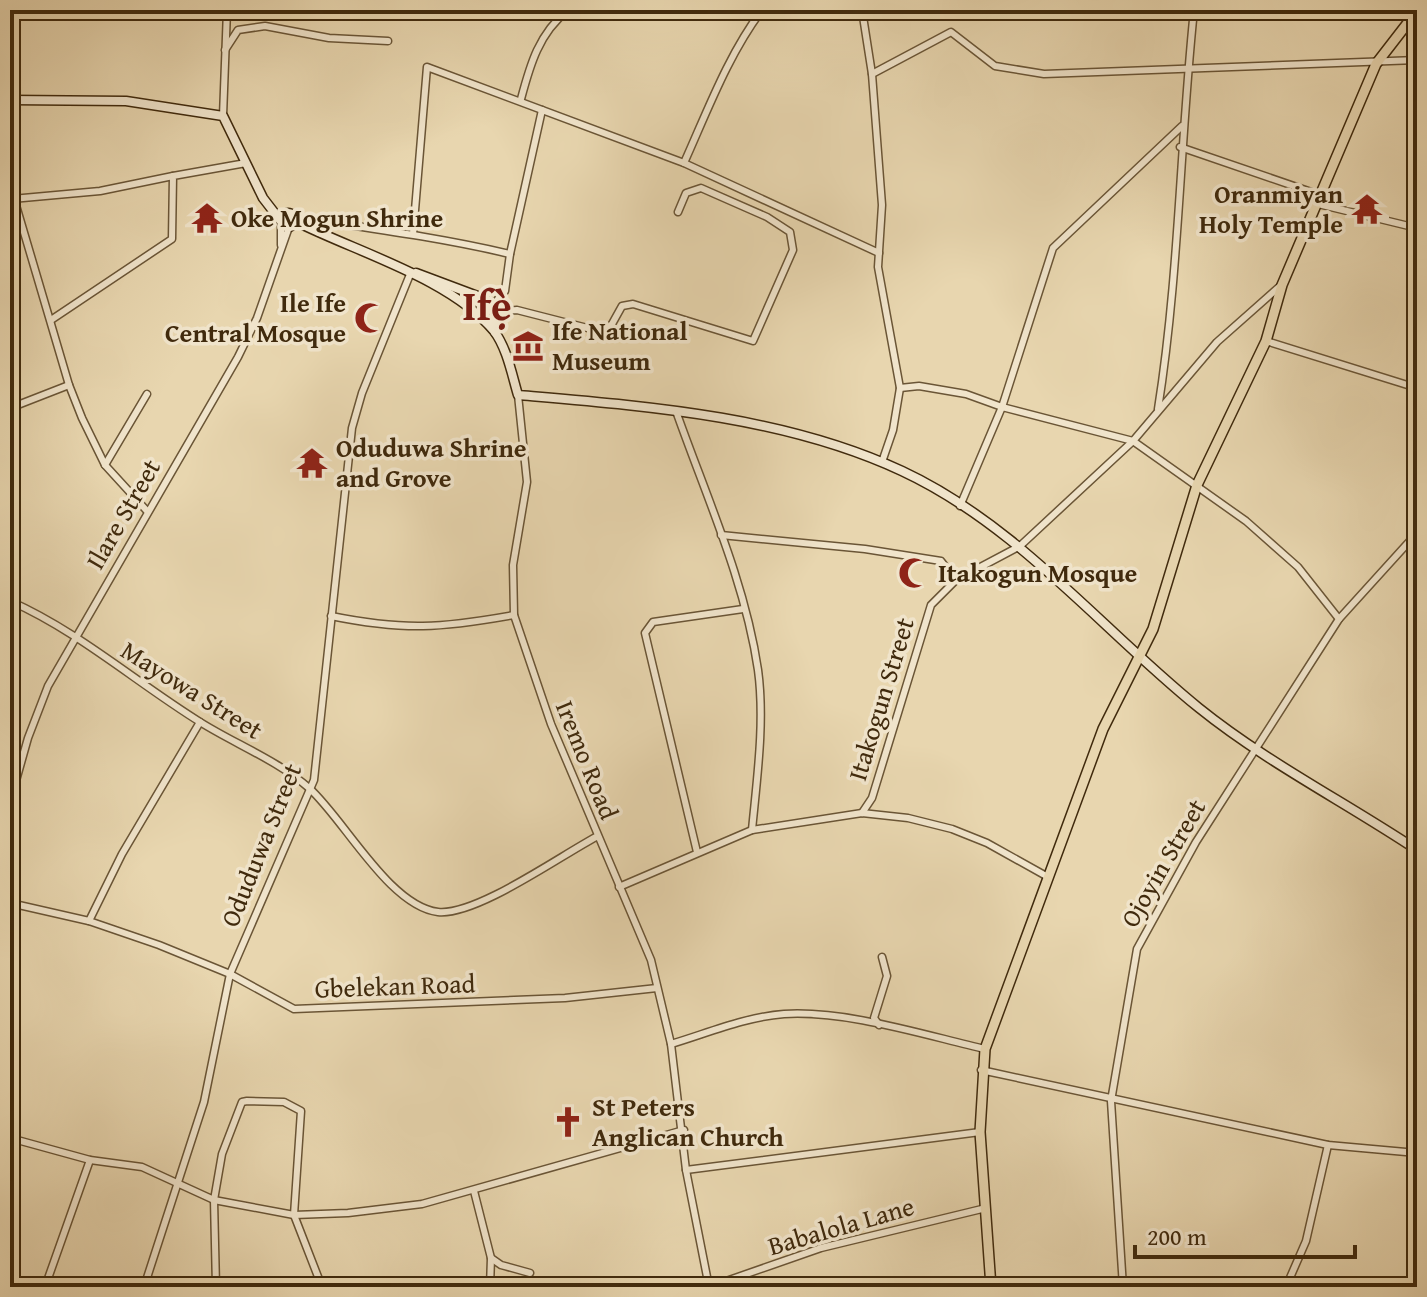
<svg xmlns="http://www.w3.org/2000/svg" width="1427" height="1297" font-family="'Gentium Book Plus',serif">
<style>
.lines{fill:none;stroke-linecap:round;stroke-linejoin:round}
.street-casing{stroke:#6a5536;stroke-width:9}
.secondary-casing{stroke:#402a0d;stroke-width:11}
.primary-casing{stroke:#402a0d;stroke-width:12}
.street{stroke:#f0e4cb;stroke-width:6}
.secondary{stroke:#f0e4cb;stroke-width:8}
.primary{stroke:#e8d6af;stroke-width:9}
.labels{text-anchor:middle;stroke-width:7;stroke-linejoin:round;paint-order:stroke}
.poi-label{font-size:26px;font-weight:bold;fill:#402a0d;stroke:#f0e4cb;text-anchor:start}
.street-label{font-size:26px;fill:#402a0d;stroke:#f0e4cb}
.town-label{font-size:42px;font-weight:bold;fill:#7a1f14;stroke:#f0e4cb}
</style>
<rect width="100%" height="100%" fill="#e8d6af"/>
<filter id="stains"><feTurbulence type="fractalNoise" baseFrequency=".0025" numOctaves="4"/><feColorMatrix values="0 0 0 0 .2 0 0 0 0 .09 0 0 0 0 .02 0 0 0 .5 -.17"/></filter>
<radialGradient id="worn" r=".72"><stop offset=".6" stop-color="#630" stop-opacity="0"/><stop offset="1" stop-color="#630" stop-opacity=".3"/></radialGradient>
<g class="lines">
<defs>
<g id="street">
<polyline points="862,10 872,74 882,205 878,267 900,388 893,430 882,462"/>
<polyline points="10,31 22,10"/>
<polyline points="225,50 238,30 265,26 329,38 388,41"/>
<polyline points="872,74 951,32 995,66 1044,74 1417,60"/>
<path d="M521,99c9,-34 18,-66 47,-89"/>
<polyline points="223,116 227,10"/>
<polyline points="1180,147 1320,195"/>
<path d="M684,163c23,-51 44,-108 78,-153"/>
<polyline points="10,185 69,385 82,418 105,465 147,511"/>
<polyline points="12,199 100,191 173,176"/>
<polyline points="1318,204 1417,228"/>
<path d="M294,217c73,11 144,20 216,37l32,-144"/>
<polyline points="413,234 427,67 684,163 879,253"/>
<polyline points="281,245 281,224"/>
<polyline points="493,305 505,291 510,254"/>
<polyline points="495,312 517,310 603,332 612,324 622,306 633,304 753,341 793,250 790,232 767,217 701,188 686,193 678,212"/>
<polyline points="51,320 172,239 173,176 246,163"/>
<polyline points="1266,341 1417,388"/>
<polyline points="900,388 919,386 966,394 1002,407 1133,441 1246,521 1298,567 1339,619"/>
<polyline points="518,395 527,482 513,565 514,615 551,724 651,960 671,1044 686,1170 709,1287"/>
<polyline points="10,408 69,385"/>
<path d="M1158,409c21,-132 22,-266 36,-399"/>
<path d="M676,411c30,85 69,170 82,259 7,51 -1,108 -6,160"/>
<polyline points="105,465 147,394"/>
<polyline points="960,506 1002,407 1053,248 1182,126"/>
<polyline points="721,535 865,549 941,561 956,580"/>
<path d="M10,601c68,30 127,82 190,121 35,22 77,38 109,66 35,31 80,118 129,124 38,4 122,-56 158,-75"/>
<path d="M331,616c74,15 110,12 183,-1"/>
<polyline points="10,802 28,738 48,686 238,357 257,318 289,227"/>
<polyline points="862,813 872,798 931,605 956,580 1020,546 1133,441 1217,342 1279,287"/>
<polyline points="697,852 645,633 653,622 743,609"/>
<polyline points="619,887 752,830 862,813 908,818 952,829 987,843 1048,877"/>
<polyline points="10,903 89,921 159,945 230,974 294,1009 565,998 657,988"/>
<polyline points="89,921 122,854 200,722"/>
<polyline points="879,1025 874,1018 887,976 882,957"/>
<path d="M671,1044c37,-11 74,-27 113,-30 62,-4 140,21 201,35"/>
<polyline points="981,1070 1328,1145 1417,1153"/>
<polyline points="10,1138 90,1160 142,1167 214,1200 294,1215 348,1213 422,1204 684,1130"/>
<polyline points="686,1170 980,1132"/>
<polyline points="474,1191 491,1258 490,1287"/>
<polyline points="491,1258 501,1265 530,1273"/>
<polyline points="45,1287 90,1160"/>
<polyline points="144,1287 204,1102 230,974 314,780 352,428 362,393 411,272"/>
<polyline points="216,1287 214,1200 222,1154 242,1102 247,1101 284,1102 301,1111 294,1215 322,1287"/>
<polyline points="709,1287 821,1248 986,1208"/>
<polyline points="1123,1287 1111,1101 1137,949 1196,842 1339,619 1417,533"/>
<polyline points="1286,1287 1306,1241 1328,1145"/>
</g>
<g id="secondary">
<polyline points="10,100 126,101 223,116 263,198 280,220"/>
<circle cx="288" cy="220" r="7"/>
<path d="M295,221c61,31 155,57 199,110 13,17 18,44 24,64 128,11 266,21 384,76 116,54 199,158 297,237 67,54 146,94 218,142"/>
<polyline points="416,273 488,300 495,312 495,332"/>
</g>
<polyline id="primary" points="991,1287 980,1132 985,1049 1103,729 1153,629 1197,485 1266,341 1282,285 1376,64 1417,11"/>
</defs>
<!-- street casing -->
<use href="#street" class="street-casing"/>
<!-- secondary casing -->
<use href="#secondary" class="secondary-casing"/>
<!-- primary casing -->
<use href="#primary" class="primary-casing"/>
<!-- street -->
<use href="#street" class="street"/>
<!-- secondary -->
<use href="#secondary" class="secondary"/>
<!-- primary -->
<use href="#primary" class="primary"/>
</g>
<!-- icons -->
<defs>
<symbol id="temple-bare" viewBox="-9 -9 18 18"><path d="M0-6L5-2H3V0L6.5 2.5H4V6H1.5V3h-3V6H-4V2.5H-6.5L-3 0V-2H-5Z" fill="#8f2418" stroke="#f0e4cb" stroke-width="2.5" paint-order="stroke"/></symbol>
<symbol id="mosque-bare" viewBox="-9 -9 18 18"><path d="M3.5-4.9A6 6 0 1 0 3.5 4.9A5 5 0 1 1 3.5-4.9Z" fill="#8f2418" stroke="#f0e4cb" stroke-width="2.5" paint-order="stroke"/></symbol>
<symbol id="museum-bare" viewBox="-9 -9 18 18"><path d="M0-6L6-3V-2H-6V-3ZM-5-1h2V3h-2ZM-1-1h2V3h-2ZM3-1h2V3H3ZM-6 4H6V6H-6Z" fill="#8f2418" stroke="#f0e4cb" stroke-width="2.5" paint-order="stroke"/></symbol>
<symbol id="church-bare" viewBox="-9 -9 18 18"><path d="M-1.2-6h2.4v3.5h3.3v2.4h-3.3V6h-2.4V-.1h-3.3v-2.4h3.3Z" fill="#8f2418" stroke="#f0e4cb" stroke-width="2.5" paint-order="stroke"/></symbol>
</defs>
<g fill-rule="evenodd">
<use href="#temple-bare" x="1345" y="187" width="44" height="44"/>
<use href="#temple-bare" x="185" y="196" width="44" height="44"/>
<use href="#mosque-bare" x="348" y="296" width="44" height="44"/>
<use href="#museum-bare" x="506" y="324" width="44" height="44"/>
<use href="#temple-bare" x="290" y="441" width="44" height="44"/>
<use href="#mosque-bare" x="892" y="551" width="44" height="44"/>
<use href="#church-bare" x="546" y="1100" width="44" height="44"/>
</g>
<g class="labels">
<!-- poi labels -->
<g class="poi-label">
<text x="1343" y="203" text-anchor="end">Oranmiyan<tspan x="1343" dy="30">Holy Temple</tspan></text>
<text x="231" y="227">Oke Mogun Shrine</text>
<text x="346" y="312" text-anchor="end">Ile Ife<tspan x="346" dy="30">Central Mosque</tspan></text>
<text x="552" y="340">Ife National<tspan x="552" dy="30">Museum</tspan></text>
<text x="336" y="457">Oduduwa Shrine<tspan x="336" dy="30">and Grove</tspan></text>
<text x="938" y="582">Itakogun Mosque</text>
<text x="592" y="1116">St Peters<tspan x="592" dy="30">Anglican Church</tspan></text>
</g>
<!-- street labels -->
<g class="street-label">
<text transform="translate(123 514) rotate(-60)" y="9">Ilare Street</text>
<text transform="translate(192 690) rotate(32)" y="9">Mayowa Street</text>
<text transform="translate(881 699) rotate(-73)" y="9">Itakogun Street</text>
<text transform="translate(587 760) rotate(68)" y="9">Iremo Road</text>
<text transform="translate(261 845) rotate(-68)" y="9">Oduduwa Street</text>
<text transform="translate(1163 863) rotate(-60)" y="9">Ojoyin Street</text>
<text transform="translate(395 986) rotate(-2)" y="9">Gbelekan Road</text>
<text transform="translate(841 1226) rotate(-16)" y="9">Babalola Lane</text>
</g>
<!-- town labels -->
<g class="town-label">
<text x="487" y="320">Ifẹ̀</text>
</g>
</g>
<!-- margin -->
<rect width="1427" height="1297" fill="none" stroke="#e8d6af" stroke-width="40"/>
<rect x="12" y="12" width="1403" height="1273" fill="none" stroke="#402a0d" stroke-width="4"/>
<rect x="20" y="20" width="1387" height="1257" fill="none" stroke="#402a0d" stroke-width="2"/>
<!-- scale -->
<path d="M1135 1245v12h220v-12" fill="none" stroke="#402a0d" stroke-width="4"/>
<text x="1147" y="1245" font-size="24" fill="#402a0d" stroke="#f0e4cb" stroke-width="6" paint-order="stroke">200 m</text>
<rect width="100%" height="100%" filter="url(#stains)"/>
<rect width="100%" height="100%" fill="url(#worn)"/>
</svg>
